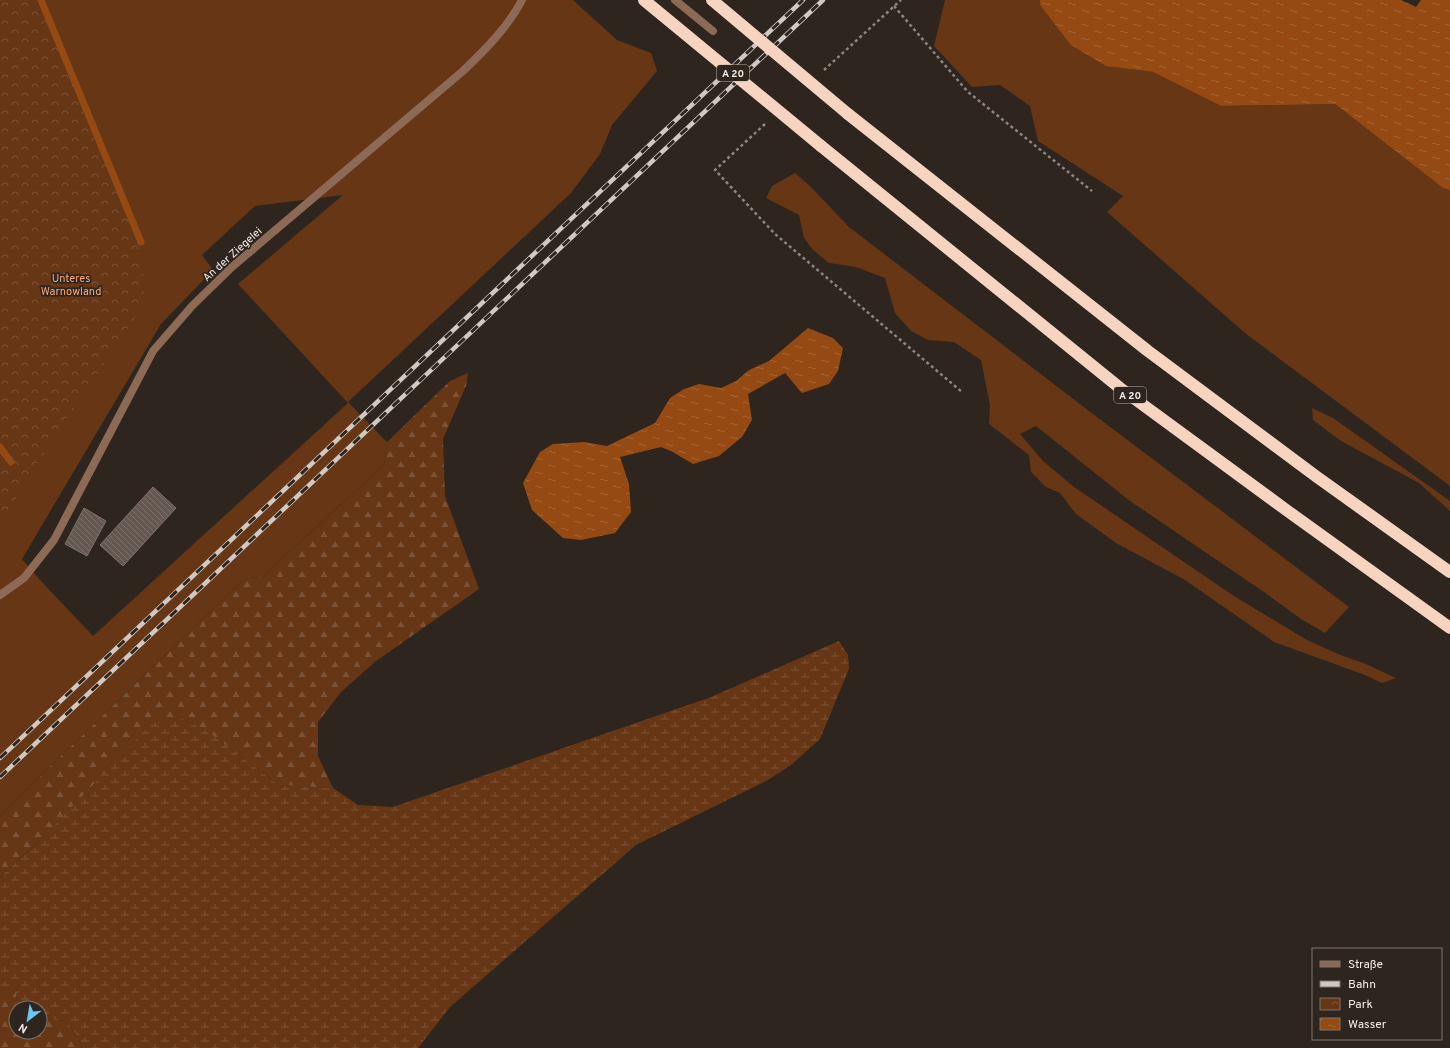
<svg xmlns="http://www.w3.org/2000/svg" width="1450" height="1048" font-family="Overpass,sans-serif">
<style>
.green{fill:#663615;fill-rule:evenodd}
.forest{fill:url(#forest-firs)}
.wetland{fill:url(#wetland-marsh)}
.park{fill:url(#park-crowns)}
.water{fill:url(#water-ripples)}
.lines{fill:none;stroke-linecap:round;stroke-linejoin:round}
.stream{stroke:#944a12;stroke-width:7}
.building{fill:url(#building-back-hatch);stroke:#7e726b}
.path{stroke:#8e8580;stroke-width:2.5;stroke-dasharray:3 3;stroke-linecap:butt}
.service{stroke:#8c6a56;stroke-width:8}
.minor{stroke:#8c6a56;stroke-width:8}
.motorway{stroke:#f7d4c0;stroke-width:12}
.rail-casing{stroke:#d0c8c4;stroke-width:4.5}
.rail{stroke:#2f251f;stroke-width:3;stroke-dasharray:9;stroke-linecap:butt}
.motorway-bridge{stroke:#f7d4c0;stroke-width:12}
.labels{text-anchor:middle;stroke-width:3.5;stroke-linejoin:round;paint-order:stroke}
.shield{fill:#2f251f;stroke:#b8b0ac;stroke-width:1}
.shield-label{font-size:10px;font-weight:bold;fill:#f3ece8}
.street-label{font-size:11px;fill:#f3ece8;stroke:#2f251f}
.park-label{font-size:11px;fill:#feaa77;stroke:#2f251f}
</style>
<defs>
<pattern id="forest-firs" width="22" height="20" patternUnits="userSpaceOnUse"><rect width="22" height="20" fill="#663615"/><path d="M5 1l3.5 6h-7zM16 11l3.5 6h-7z" fill="#7c5337"/></pattern>
<pattern id="wetland-marsh" width="20" height="14" patternUnits="userSpaceOnUse"><rect width="20" height="14" fill="#663615"/><path d="M1 5h8M5 5V1M11 12h8M15 12V8" fill="none" stroke="#7c5337"/></pattern>
<pattern id="park-crowns" width="20" height="18" patternUnits="userSpaceOnUse"><rect width="20" height="18" fill="#663615"/><path d="M2 6a3 3 0 1 1 6 0M12 15a3 3 0 1 1 6 0" fill="none" stroke="#7c5337"/></pattern>
<pattern id="water-ripples" width="26" height="14" patternUnits="userSpaceOnUse"><rect width="26" height="14" fill="#944a12"/><path d="M2 4q2-2 4 0t4 0M15 11q2-2 4 0t4 0" fill="none" stroke="#a36434"/></pattern>
<pattern id="building-back-hatch" width="6" height="6" patternUnits="userSpaceOnUse"><rect width="6" height="6" fill="#645851"/><path d="M-1 5l2 2M0 0l6 6M5-1l2 2" fill="none" stroke="#7b706a"/></pattern>
</defs>
<rect width="100%" height="100%" fill="#2f251f"/>
<!-- green -->
<g class="green">
<path d="M0,0h573l44,40 34,13 6,18 -45,54 -12,29 -29,39 -223,209 39,40 -3,23 -121,111 -19,3 -244,236zM343,195l-105,89 110,119 -255,233 -53,-56 -18,-21 139,-235 52,-54 -11,-15 53,-49z"/>
<polygon points="945,0 1040,0 1040,5 1106,66 1153,72 1221,106 1335,104 1443,188 1450,190 1450,486 1245,333 1107,212 1123,196 1038,141 1030,106 1000,85 972,87 934,46"/>
<polygon points="795,173 811,187 849,227 1089,411 1349,607 1325,633 1301,619 1264,592 1130,501 1036,426 1020,434 1043,461 1074,487 1234,596 1307,640 1338,654 1366,664 1396,678 1382,683 1365,675 1274,642 1185,580 1116,543 1076,514 1060,493 1046,487 1031,472 1029,455 989,424 990,405 981,360 954,342 928,340 911,331 895,313 885,278 856,267 829,263 813,250 804,238 799,215 766,198 772,186"/>
<polygon points="1312,408 1333,418 1450,501 1450,511 1419,483 1341,441 1313,420"/>
</g>
<!-- forest -->
<g class="forest">
<polygon points="468,373 466,386 443,439 445,496 479,589 376,661 341,692 318,722 318,756 333,788 279,785 207,731 183,719 42,838 0,877 0,815 244,579 263,576 384,465 387,442 450,381"/>
<polygon points="18,982 16,1001 9,1012 16,1017 16,1032 40,1032 40,1018 65,1021 77,1035 82,1048 0,1048 0,996"/>
</g>
<!-- wetland -->
<polygon class="wetland" points="839,641 848,655 849,669 820,739 791,765 768,780 636,845 450,1007 418,1048 82,1048 77,1035 65,1021 40,1018 40,1008 16,1008 16,1017 9,1012 16,1001 18,983 0,996 0,877 42,838 152,723 183,719 207,731 279,785 333,788 358,805 393,807 711,697"/>
<!-- park -->
<polygon class="park" points="0,0 41,0 141,242 144,304 26,480 0,528"/>
<!-- water -->
<g class="water">
<polygon points="1040,0 1401,0 1416,7 1421,0 1450,0 1450,190 1443,188 1335,104 1221,106 1153,72 1106,66 1071,45 1040,5"/>
<polygon points="808,328 833,338 843,348 838,371 829,384 802,393 785,373 748,394 752,420 742,437 719,456 693,464 671,451 661,447 620,457 629,484 631,512 615,533 581,540 563,538 532,510 523,483 540,452 553,444 584,442 607,446 655,423 670,398 684,389 699,384 721,388 736,381 749,370 769,361"/>
</g>
<g class="lines">
<!-- stream -->
<g class="stream">
<polyline points="41,0 141,242"/>
<polyline points="0,447 11,462"/>
</g>
</g>
<!-- building -->
<g class="building">
<polygon points="153,487 176,508 123,566 100,545"/>
<polygon points="84,508 106,521 87,556 65,544"/>
</g>
<g class="lines">
<!-- path -->
<g class="path">
<polyline points="894,6 968,92 1092,191"/>
<polyline points="824,70 901,0"/>
<polyline points="765,124 715,170 775,234 962,392"/>
</g>
<!-- service -->
<polyline class="service" points="675,0 713,31"/>
<!-- minor -->
<path class="minor" d="M0,595l24,-17 30,-38 99,-189 39,-45 40,-39 231,-196c22,-21 45,-44 59,-71"/>
<!-- motorway -->
<g class="motorway">
<polyline points="848,114 1148,351 1317,477 1450,572"/>
<polyline points="821,146 1120,388 1289,512 1450,628"/>
</g>
<defs>
<g id="rail">
<polyline points="0,758 803,0"/>
<polyline points="0,777 823,0"/>
</g>
</defs>
<!-- rail casing -->
<use href="#rail" class="rail-casing"/>
<!-- rail -->
<use href="#rail" class="rail"/>
<!-- motorway-bridge -->
<g class="motorway-bridge">
<polyline points="644,0 821,146"/>
<polyline points="712,0 848,114"/>
</g>
</g>
<g class="labels">
<!-- shield labels -->
<g class="shield">
<rect x="717" y="65" width="32" height="16" rx="3"/>
<rect x="1114" y="387" width="32" height="16" rx="3"/>
</g>
<g class="shield-label">
<text x="733" y="77">A 20</text>
<text x="1130" y="399">A 20</text>
</g>
<!-- street labels -->
<g class="street-label">
<text transform="translate(232 254) rotate(-42)" y="4">An der Ziegelei</text>
</g>
<!-- park labels -->
<g class="park-label">
<text x="71" y="282">Unteres<tspan x="71" dy="13">Warnowland</tspan></text>
</g>
</g>
<!-- legend -->
<rect x="1312" y="948" width="130" height="92" fill="#2f251f" stroke="#7d756f"/>
<rect x="1320" y="961" width="20" height="6" fill="#8c6a56" stroke="#7d756f"/>
<text x="1348" y="968" font-size="12" fill="#f3ece8">Straße</text>
<rect x="1320" y="981" width="20" height="6" fill="#d0c8c4" stroke="#7d756f"/>
<text x="1348" y="988" font-size="12" fill="#f3ece8">Bahn</text>
<rect x="1320" y="998" width="20" height="12" fill="url(#park-crowns)" stroke="#7d756f"/>
<text x="1348" y="1008" font-size="12" fill="#f3ece8">Park</text>
<rect x="1320" y="1018" width="20" height="12" fill="url(#water-ripples)" stroke="#7d756f"/>
<text x="1348" y="1028" font-size="12" fill="#f3ece8">Wasser</text>
<!-- north arrow -->
<g transform="translate(28 1020) rotate(211)"><circle r="19" fill="#2f251f" stroke="#7d756f"/>
<path d="M0-3L7 15L0 10L-7 15Z" fill="#68c4f0"/>
<text y="-6" font-size="11" font-weight="bold" text-anchor="middle" fill="#f3ece8">N</text>
</g>
</svg>
